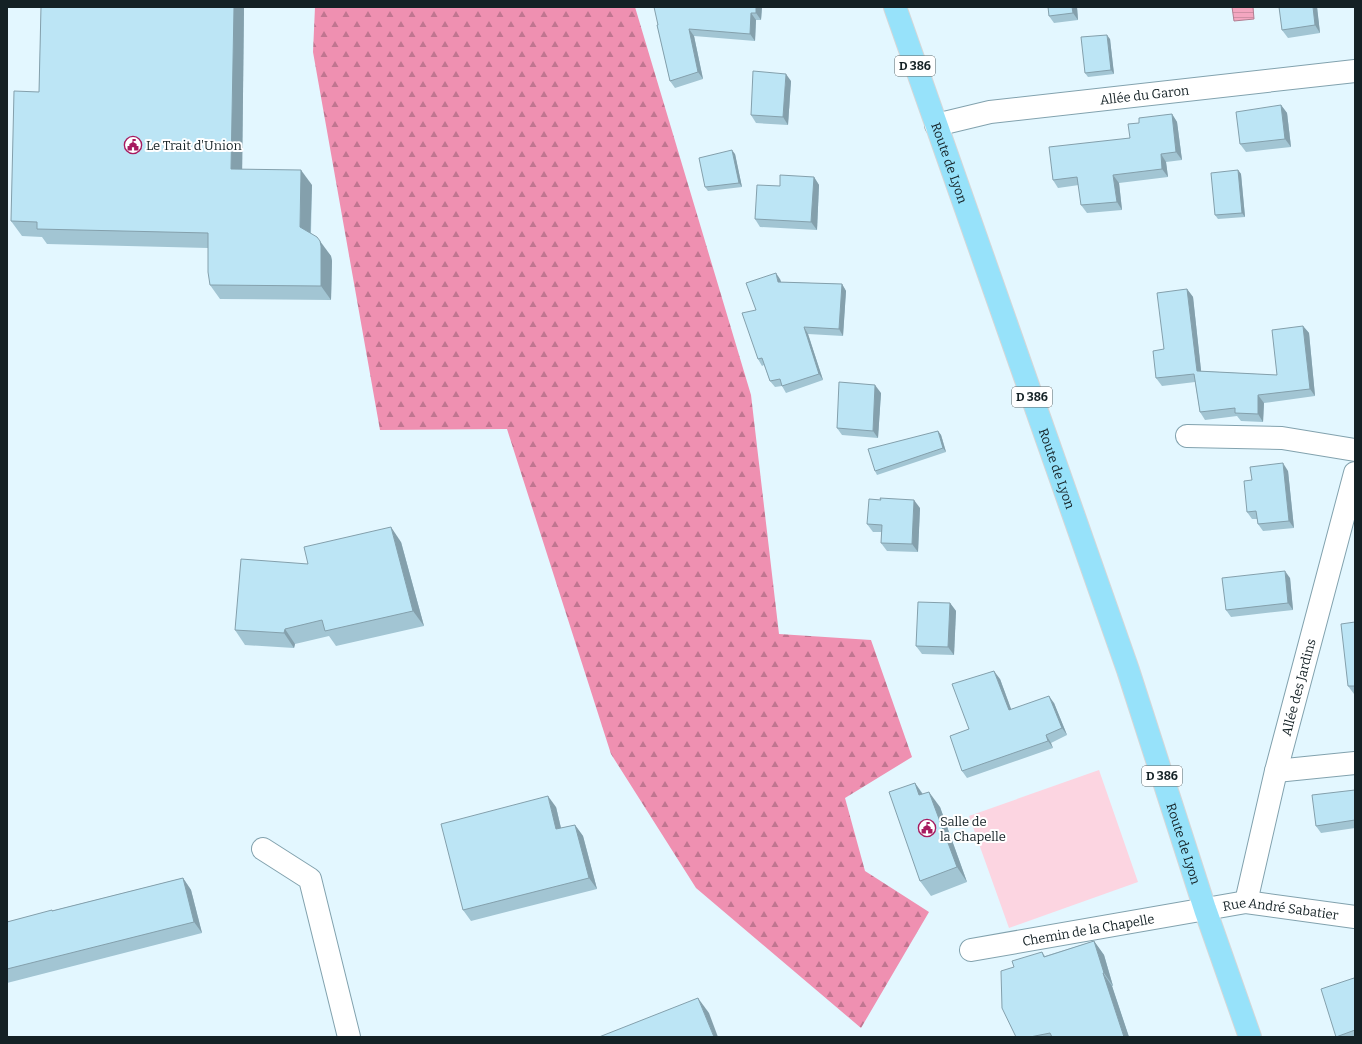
<svg xmlns="http://www.w3.org/2000/svg" width="1362" height="1044" font-family="Bitter,serif">
<style>
.green{fill:#fcd5e1}
.forest{fill:url(#forest-firs)}
.water{fill:url(#water-rules);stroke:#b17e92}
.lines{fill:none;stroke-linecap:round;stroke-linejoin:round}
.minor-casing{stroke:#82a2ae;stroke-width:24}
.primary-casing{stroke:#d5d7d8;stroke-width:24}
.minor{stroke:#fff;stroke-width:22}
.primary{stroke:#97e2fa;stroke-width:22}
.wall{fill:#a2c5d3}
.shaded-wall{fill:#84a0ac}
.building{fill:#bce5f5;stroke:#84a0ac}
.labels{text-anchor:middle;stroke-width:4;stroke-linejoin:round;paint-order:stroke}
.shield{fill:#fff;stroke:#5a6466;stroke-width:1}
.shield-label{font-size:12px;font-weight:bold;fill:#142125}
.street-label{font-size:13px;fill:#142125;stroke:#fff}
.poi-label{font-size:13px;fill:#142125;stroke:#fff;text-anchor:start}
</style>
<defs>
<pattern id="forest-firs" width="22" height="20" patternUnits="userSpaceOnUse"><rect width="22" height="20" fill="#ef90b1"/><path d="M5 1l3.5 6h-7zM16 11l3.5 6h-7z" fill="#c07590"/></pattern>
<pattern id="water-rules" width="6" height="5" patternUnits="userSpaceOnUse"><rect width="6" height="5" fill="#f4a6c0"/><path d="M0 2.5h6" fill="none" stroke="#d08fa5"/></pattern>
</defs>
<rect width="100%" height="100%" fill="#e3f7ff"/>
<!-- green -->
<polygon class="green" points="1099,770 1138,882 1009,928 969,816"/>
<!-- forest -->
<polygon class="forest" points="315,7 635,7 751,395 779,634 871,640 912,757 845,798 865,871 929,912 861,1028 696,888 611,754 507,429 380,430 313,52"/>
<!-- water -->
<polygon class="water" points="1232,7 1253,7 1254,19 1234,21"/>
<g class="lines">
<defs>
<g id="minor">
<path id="s1" d="M936,125l54,-13 365,-41"/>
<polyline points="1187,436 1282,438 1355,450"/>
<polyline points="1276,771 1355,763"/>
<polyline points="263,849 310,879 349,1037"/>
<path id="s2" d="M1246,902l30,-131 79,-298"/>
<path id="s3" d="M971,950l275,-48 109,15"/>
</g>
<g id="primary">
<path id="s4" d="M895,7l233,663 77,239 45,128"/>
</g>
</defs>
<!-- minor casing -->
<use href="#minor" class="minor-casing"/>
<!-- primary casing -->
<use href="#primary" class="primary-casing"/>
<!-- minor -->
<use href="#minor" class="minor"/>
<!-- primary -->
<use href="#primary" class="primary"/>
</g>
<!-- wall -->
<g class="wall">
<polygon points="41,7 244,7 242,169 312,185 311,233 331,256 332,261 331,300 220,299 210,285 208,248 47,244 42,237 22,236 11,221 39,92"/>
<polygon points="762,7 761,20 756,20 755,41 694,36 703,79 675,88 670,81 657,25"/>
<polygon points="1077,7 1078,20 1054,23 1049,16"/>
<polygon points="1317,7 1320,33 1288,38 1282,30"/>
<polygon points="1110,39 1114,74 1088,77 1085,73"/>
<polygon points="791,81 788,125 756,123 751,115"/>
<polygon points="1281,105 1287,113 1291,147 1246,152 1240,144"/>
<polygon points="1172,114 1177,122 1182,160 1166,162 1168,177 1119,183 1122,210 1087,213 1081,205 1079,185 1058,188 1053,180 1130,138 1139,123"/>
<polygon points="735,154 742,187 708,191 705,187"/>
<polygon points="1238,170 1241,174 1245,217 1218,219 1215,215"/>
<polygon points="814,177 819,185 817,230 760,227 755,219"/>
<polygon points="780,279 781,282 842,284 846,291 843,336 808,334 823,380 786,393 782,386 775,387 770,381 764,365 762,366 758,359 756,310"/>
<polygon points="1187,289 1193,297 1201,371 1277,375 1303,326 1309,333 1315,396 1264,403 1263,422 1241,421 1237,416 1205,420 1200,412 1195,382 1162,386 1156,378 1164,349"/>
<polygon points="881,393 878,438 842,435 837,428"/>
<polygon points="938,431 941,435 946,452 877,475 875,471"/>
<polygon points="1288,471 1294,528 1263,531 1258,524 1257,519 1252,519 1247,512 1252,480"/>
<polygon points="920,508 918,552 887,551 881,543 882,532 873,532 867,524"/>
<polygon points="401,542 424,626 336,646 329,636 295,644 294,648 245,645 235,630 308,564"/>
<polygon points="1290,578 1293,610 1231,617 1226,610"/>
<polygon points="950,603 956,611 954,655 922,654 916,646"/>
<polygon points="1355,622 1355,694 1354,694 1348,686"/>
<polygon points="1000,679 1011,709 1054,703 1067,735 1051,743 1053,748 967,778 962,771 969,729"/>
<polygon points="915,783 923,794 940,807 967,882 931,896 920,881"/>
<polygon points="1355,790 1355,828 1321,833 1316,826"/>
<polygon points="556,807 561,828 575,825 583,836 597,889 471,921 463,910"/>
<polygon points="183,878 191,890 202,933 7,983 7,922"/>
<polygon points="1094,941 1104,955 1113,986 1112,986 1129,1037 1016,1037 1014,967 1042,952 1045,956"/>
<polygon points="1355,979 1355,1037 1336,1037"/>
</g>
<!-- shaded-wall -->
<g class="shaded-wall">
<polygon points="234,7 244,7 242,184 231,169"/>
<polygon points="756,7 762,7 761,20 756,13"/>
<polygon points="1072,7 1077,7 1078,20 1073,13"/>
<polygon points="1313,7 1317,7 1320,33 1315,25"/>
<polygon points="751,13 756,20 755,41 750,34"/>
<polygon points="689,29 694,36 703,79 698,72"/>
<polygon points="1107,35 1110,39 1114,74 1111,70"/>
<polygon points="786,74 791,81 788,125 783,117"/>
<polygon points="1281,105 1287,113 1291,147 1285,139"/>
<polygon points="1172,114 1177,122 1182,160 1176,152"/>
<polygon points="732,150 735,154 742,187 739,183"/>
<polygon points="1161,154 1166,162 1168,177 1162,169"/>
<polygon points="301,170 312,185 310,242 300,227"/>
<polygon points="1238,170 1241,174 1245,217 1242,213"/>
<polygon points="1113,175 1119,183 1122,210 1117,202"/>
<polygon points="814,177 819,185 817,230 811,222"/>
<polygon points="320,241 331,256 332,261 331,300 321,286"/>
<polygon points="776,273 780,279 783,288 778,282"/>
<polygon points="842,284 846,291 843,336 839,329"/>
<polygon points="1187,289 1193,297 1202,379 1197,371"/>
<polygon points="1303,326 1309,333 1315,396 1310,389"/>
<polygon points="804,327 808,334 823,380 819,374"/>
<polygon points="875,385 881,393 878,438 873,431"/>
<polygon points="1258,395 1264,403 1263,422 1258,414"/>
<polygon points="938,431 941,435 946,452 943,448"/>
<polygon points="1283,463 1288,471 1294,528 1289,521"/>
<polygon points="914,500 920,508 918,552 912,544"/>
<polygon points="391,527 401,542 424,626 413,611"/>
<polygon points="1285,571 1290,578 1293,610 1288,603"/>
<polygon points="950,603 956,611 954,655 948,647"/>
<polygon points="285,629 295,644 294,648 284,633"/>
<polygon points="994,671 1000,679 1014,717 1009,710"/>
<polygon points="1049,696 1054,703 1067,735 1062,728"/>
<polygon points="1046,735 1051,743 1053,748 1048,741"/>
<polygon points="915,783 925,798 919,795"/>
<polygon points="929,792 940,807 967,882 957,867"/>
<polygon points="548,796 556,807 564,841 556,829"/>
<polygon points="575,825 583,836 597,889 589,878"/>
<polygon points="183,878 191,890 202,933 194,922"/>
<polygon points="1094,941 1104,955 1113,986 1104,973"/>
<polygon points="1103,973 1112,986 1129,1037 1124,1037"/>
<polygon points="698,998 709,1013 718,1037 714,1037"/>
</g>
<!-- building -->
<g class="building">
<polygon points="41,7 234,7 231,169 301,170 300,227 317,237 320,241 321,246 321,286 210,285 208,272 208,233 37,229 37,222 11,221 14,91 39,92"/>
<polygon points="654,7 756,7 756,13 751,13 750,34 689,29 698,72 670,81 657,25 658,25"/>
<polygon points="1048,7 1072,7 1073,13 1049,16"/>
<polygon points="1279,7 1313,7 1315,25 1282,30"/>
<polygon points="1107,35 1111,70 1085,73 1081,37"/>
<polygon points="753,71 786,74 783,117 751,115"/>
<polygon points="1281,105 1285,139 1240,144 1236,112"/>
<polygon points="1172,114 1176,152 1161,154 1162,169 1113,175 1117,202 1081,205 1077,177 1053,180 1049,147 1130,138 1128,124 1139,123 1139,118"/>
<polygon points="732,150 739,183 705,187 699,158"/>
<polygon points="1238,170 1242,213 1215,215 1211,173"/>
<polygon points="780,175 814,177 811,222 755,219 757,185 780,186"/>
<polygon points="776,273 778,282 842,284 839,329 804,327 819,374 782,386 780,379 770,381 762,358 758,359 742,313 756,310 746,283"/>
<polygon points="1187,289 1197,371 1277,375 1272,330 1303,326 1310,389 1258,395 1258,414 1235,413 1235,408 1200,412 1194,374 1156,378 1153,351 1164,349 1157,293"/>
<polygon points="839,382 875,385 873,431 837,428"/>
<polygon points="938,431 943,448 875,471 868,449"/>
<polygon points="1283,463 1289,521 1258,524 1256,511 1247,512 1244,481 1252,480 1250,467"/>
<polygon points="880,498 914,500 912,544 881,543 882,525 867,524 869,499 881,500"/>
<polygon points="391,527 413,611 325,631 322,620 285,629 284,633 235,630 241,559 308,564 304,547"/>
<polygon points="1285,571 1288,603 1226,610 1222,578"/>
<polygon points="918,602 950,603 948,647 916,646"/>
<polygon points="1355,622 1355,686 1348,686 1341,624"/>
<polygon points="994,671 1009,710 1049,696 1062,728 1046,735 1048,741 962,771 950,736 969,729 952,684"/>
<polygon points="915,783 919,795 929,792 957,867 920,881 889,792"/>
<polygon points="1355,790 1355,820 1316,826 1312,795"/>
<polygon points="548,796 556,829 575,825 589,878 463,910 441,824"/>
<polygon points="183,878 194,922 7,969 7,922 52,910 52,911"/>
<polygon points="1094,941 1104,973 1103,973 1124,1037 1052,1037 1050,1033 1030,1037 1016,1037 1002,1008 1001,971 1014,967 1012,961 1042,952 1044,957"/>
<polygon points="1354,978 1355,981 1355,1030 1336,1037 1321,989"/>
<polygon points="698,998 714,1037 599,1037"/>
</g>
<!-- icons -->
<defs>
<symbol id="civic-ring" viewBox="-11 -11 22 22"><circle r="9.5" fill="#fff" stroke="#a71b5f" stroke-width="1.5"/><path d="M-.6-6.5H3V-4.5H.6V-3L4-1V1h2V6H-6V1h2V-1L-.6-3ZM-1.2 2.5V6h2.4V2.5Z" fill="#a71b5f"/></symbol>
</defs>
<g fill-rule="evenodd">
<use href="#civic-ring" x="123" y="135" width="20" height="20"/>
<use href="#civic-ring" x="917" y="818" width="20" height="20"/>
</g>
<g class="labels">
<!-- shield labels -->
<g class="shield">
<rect x="895" y="56" width="40" height="20" rx="3"/>
<rect x="1012" y="387" width="40" height="20" rx="3"/>
<rect x="1142" y="766" width="40" height="20" rx="3"/>
</g>
<g class="shield-label">
<text x="915" y="70">D 386</text>
<text x="1032" y="401">D 386</text>
<text x="1162" y="780">D 386</text>
</g>
<!-- street labels -->
<g class="street-label">
<text dy="5" stroke="none"><textPath href="#s1" startOffset="211">Allée du Garon</textPath></text>
<text dy="5" stroke="none"><textPath href="#s4" startOffset="165">Route de Lyon</textPath></text>
<text dy="5" stroke="none"><textPath href="#s4" startOffset="489">Route de Lyon</textPath></text>
<text dy="5" stroke="none"><textPath href="#s2" startOffset="221">Allée des Jardins</textPath></text>
<text dy="5" stroke="none"><textPath href="#s4" startOffset="885">Route de Lyon</textPath></text>
<text dy="5" stroke="none"><textPath href="#s3" startOffset="314">Rue André Sabatier</textPath></text>
<text dy="5" stroke="none"><textPath href="#s3" startOffset="119">Chemin de la Chapelle</textPath></text>
</g>
<!-- poi labels -->
<g class="poi-label">
<text x="146" y="150">Le Trait d'Union</text>
<text x="940" y="826">Salle de<tspan x="940" dy="15">la Chapelle</tspan></text>
</g>
</g>
<!-- border -->
<rect width="1362" height="1044" fill="none" stroke="#142125" stroke-width="16"/>
</svg>
